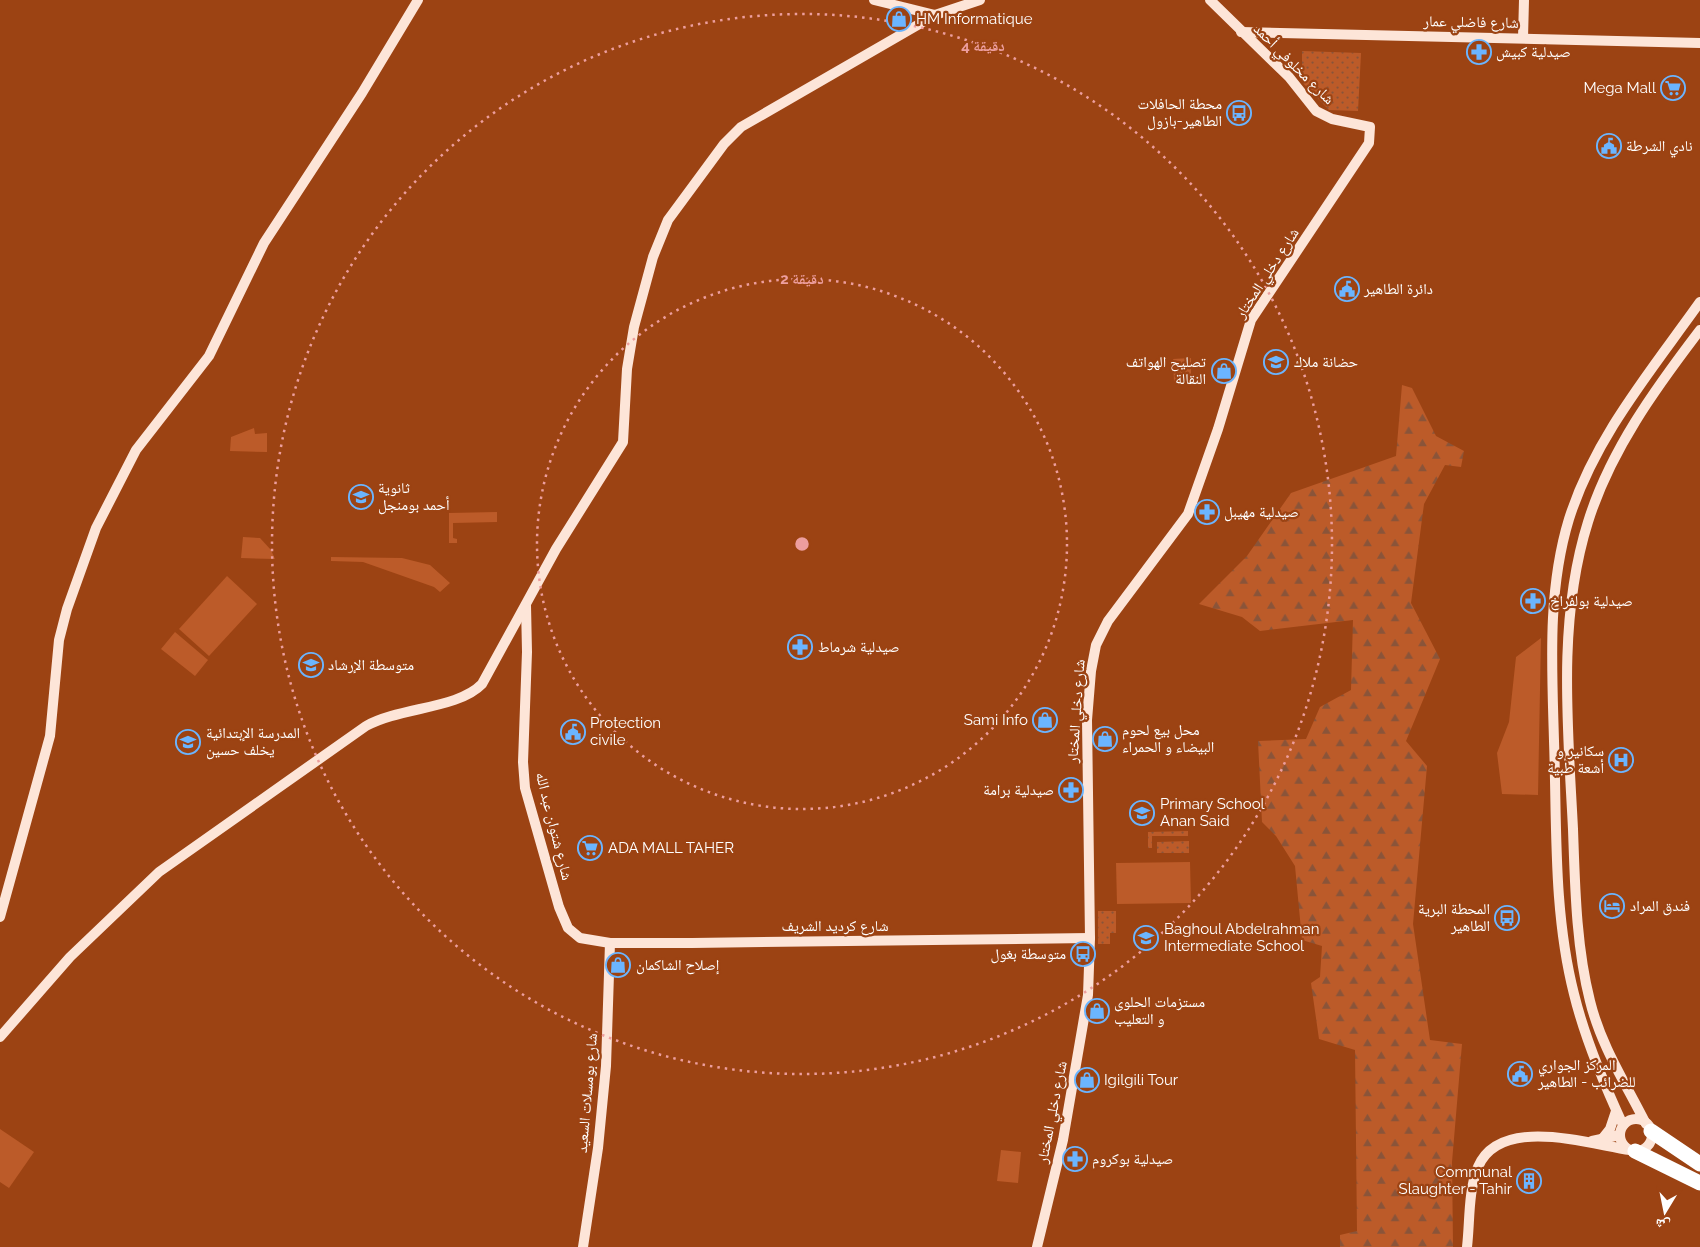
<svg xmlns="http://www.w3.org/2000/svg" width="1700" height="1247" font-family="Raleway,'Noto Naskh Arabic',sans-serif">
<style>
.grass{fill:#bc5b29}
.forest{fill:url(#forest-firs)}
.garden{fill:url(#garden-dots)}
.lines{fill:none;stroke-linecap:round;stroke-linejoin:round}
.secondary{stroke:#fde5d8;stroke-width:10}
.highway{stroke:#fff;stroke-width:15}
.ring{fill:none;stroke:#ed9e9e;stroke-width:2.5;stroke-dasharray:2.5 5}
.labels{text-anchor:middle;stroke-width:4.5;stroke-linejoin:round;paint-order:stroke}
.poi-label{font-size:15px;fill:#fff;stroke:#9c4313;text-anchor:start}
.street-label{font-size:15px;fill:#fff;stroke:#9c4313}
.centre{fill:#ed9e9e;stroke:#9c4313;stroke-width:2.5}
.ring-label{font-size:15px;text-anchor:middle;font-weight:bold;fill:#ed9e9e;stroke:#9c4313;stroke-width:4.5;stroke-linejoin:round;paint-order:stroke}
</style>
<defs>
<pattern id="forest-firs" width="22" height="20" patternUnits="userSpaceOnUse" patternTransform="scale(1.25)"><rect width="22" height="20" fill="#bc5b29"/><path d="M5 1l3.5 6h-7zM16 11l3.5 6h-7z" fill="#8a5439"/></pattern>
<pattern id="garden-dots" width="8" height="8" patternUnits="userSpaceOnUse" patternTransform="scale(1.25)"><rect width="8" height="8" fill="#bc5b29"/><path d="M2 2h.1M6 6h.1" fill="none" stroke="#8a5439" stroke-width="1.8" stroke-linecap="round"/></pattern>
</defs>
<rect width="100%" height="100%" fill="#9c4313"/>
<!-- grass -->
<g class="grass">
<polygon points="1191,358 1191,381 1174,382 1173,359"/>
<polygon points="254,428 255,434 267,433 267,452 230,451 231,437"/>
<polygon points="497,512 497,522 453,523 453,538 457,539 457,543 449,543 449,513"/>
<polygon points="243,537 260,538 271,550 275,559 241,558"/>
<polygon points="331,557 402,558 430,565 450,583 440,592 434,587 363,562 331,561"/>
<polygon points="227,576 257,604 209,656 179,629"/>
<polygon points="175,632 208,660 195,676 161,649"/>
<polygon points="1541,638 1538,795 1502,794 1497,753 1509,722 1516,657"/>
<polygon points="1190,862 1191,903 1117,904 1116,863"/>
<polygon points="0,1129 34,1152 9,1188 0,1182"/>
<polygon points="1001,1150 1021,1152 1018,1183 997,1181"/>
</g>
<!-- forest -->
<polygon class="forest" points="1402,385 1412,388 1436,436 1464,451 1461,467 1445,465 1424,504 1411,603 1440,659 1406,741 1427,766 1413,924 1430,1040 1462,1044 1452,1162 1453,1245 1453,1247 1340,1247 1340,1235 1357,1231 1355,1050 1319,1039 1311,983 1320,977 1322,946 1302,940 1295,866 1276,836 1262,822 1258,741 1306,739 1320,707 1351,690 1353,620 1260,631 1242,617 1199,604 1247,556 1291,493 1396,456"/>
<!-- garden -->
<g class="garden">
<polygon points="1302,51 1361,53 1358,111 1329,110 1302,82"/>
<polygon points="1188,831 1188,836 1152,836 1152,848 1148,848 1148,832"/>
<polygon points="1189,841 1189,853 1157,853 1157,842"/>
<polygon points="1098,911 1116,911 1116,933 1110,933 1110,944 1098,944"/>
</g>
<g class="lines">
<!-- secondary -->
<g class="secondary">
<polyline points="874,0 935,15 980,0"/>
<polyline points="1241,32 1700,43"/>
<polyline points="1523,38 1524,0"/>
<polyline points="526,605 527,652 523,762 525,788 559,907 568,928 580,938 610,943 692,943 1090,938"/>
<polyline points="0,917 50,736 59,640 67,609 96,528 136,450 209,356 264,243 362,93 418,0"/>
<path d="M0,1037l70,-80 89,-85 207,-146c34,-19 92,-17 116,-42l74,-135 67,-107 4,-73 7,-42 19,-70 15,-37 56,-76 17,-17 194,-112"/>
<circle cx="1636" cy="1135" r="16"/>
<path d="M1646,1124c-20,-40 -45,-78 -56,-123 -14,-55 -15,-116 -17,-172 -5,-100 -16,-209 15,-307 22,-71 67,-133 112,-192"/>
<path d="M1623,1125c-19,-41 -38,-86 -49,-131 -21,-82 -17,-169 -20,-253 -2,-74 -7,-150 15,-222 26,-82 82,-148 131,-217"/>
<polyline points="1602,1139 1610,1129 1616,1111"/>
<polyline points="1592,1141 1620,1135"/>
<polyline points="583,1247 598,1148 606,1066 610,943"/>
<polyline points="1037,1247 1063,1140 1088,995 1090,938 1087,720 1091,671 1096,645 1108,621 1188,514 1218,429 1251,320 1369,143 1370,127 1332,119 1316,111 1289,77 1210,0"/>
<path d="M1467,1247c3,-25 1,-56 11,-80 22,-52 110,-23 152,-17"/>
</g>
<!-- highway -->
<g class="highway">
<polyline points="1651,1131 1700,1164"/>
<polyline points="1635,1151 1700,1183"/>
</g>
</g>
<!-- distance rings -->
<g class="ring">
<circle cx="802" cy="544" r="265"/>
<circle cx="802" cy="544" r="530"/>
</g>
<!-- icons -->
<defs>
<symbol id="shop-ring" viewBox="-11 -11 22 22"><circle r="9.5" fill="#9c4313" stroke="#6bb5ff" stroke-width="1.5"/><path d="M-5-2.5h2.3a2.7 3.5 0 0 1 5.4 0H5L5.5 6h-11ZM-1.5-2.5h3a1.5 2.3 0 0 0-3 0Z" fill="#6bb5ff"/></symbol>
<symbol id="pharmacy-ring" viewBox="-11 -11 22 22"><circle r="9.5" fill="#9c4313" stroke="#6bb5ff" stroke-width="1.5"/><path d="M-2-6h4v4h4v4h-4v4h-4v-4h-4v-4h4Z" fill="#6bb5ff"/></symbol>
<symbol id="supermarket-ring" viewBox="-11 -11 22 22"><circle r="9.5" fill="#9c4313" stroke="#6bb5ff" stroke-width="1.5"/><path d="M-6-5.5h2.5l.6 2H6L4.5 2H-2.5L-4.4-4H-6ZM-1.5 3.2a1.3 1.3 0 1 0 .1 0ZM3 3.2a1.3 1.3 0 1 0 .1 0Z" fill="#6bb5ff"/></symbol>
<symbol id="bus-ring" viewBox="-11 -11 22 22"><circle r="9.5" fill="#9c4313" stroke="#6bb5ff" stroke-width="1.5"/><path d="M-5-6H5V4H4V6H2V4H-2V6H-4V4H-5ZM-3.5-4V0h7V-4ZM-3.5 1.2v1.5H-2V1.2ZM2 1.2v1.5H3.5V1.2Z" fill="#6bb5ff"/></symbol>
<symbol id="civic-ring" viewBox="-11 -11 22 22"><circle r="9.5" fill="#9c4313" stroke="#6bb5ff" stroke-width="1.5"/><path d="M-.6-6.5H3V-4.5H.6V-3L4-1V1h2V6H-6V1h2V-1L-.6-3ZM-1.2 2.5V6h2.4V2.5Z" fill="#6bb5ff"/></symbol>
<symbol id="school-ring" viewBox="-11 -11 22 22"><circle r="9.5" fill="#9c4313" stroke="#6bb5ff" stroke-width="1.5"/><path d="M0-5L7-2L0 1L-7-2ZM-4 1L0 2.5L4 1V4Q0 6-4 4Z" fill="#6bb5ff"/></symbol>
<symbol id="hospital-ring" viewBox="-11 -11 22 22"><circle r="9.5" fill="#9c4313" stroke="#6bb5ff" stroke-width="1.5"/><path d="M-5-5h3v3.5h4V-5h3V5h-3V1.5h-4V5h-3Z" fill="#6bb5ff"/></symbol>
<symbol id="hotel-ring" viewBox="-11 -11 22 22"><circle r="9.5" fill="#9c4313" stroke="#6bb5ff" stroke-width="1.5"/><path d="M-6-4.5h1.5V1H6V5H4.5V3h-9V5H-6ZM-4 0a1.8 1.8 0 1 1 3.6 0ZM.5 0V-2.5h3Q6-2.5 6 0Z" fill="#6bb5ff"/></symbol>
<symbol id="building-ring" viewBox="-11 -11 22 22"><circle r="9.5" fill="#9c4313" stroke="#6bb5ff" stroke-width="1.5"/><path d="M-4-6H4V6H1V3H-1V6H-4ZM-2.5-4.3h1.7v1.8h-1.7ZM.8-4.3h1.7v1.8H.8ZM-2.5-1h1.7V.8h-1.7ZM.8-1h1.7V.8H.8Z" fill="#6bb5ff"/></symbol>
</defs>
<g fill-rule="evenodd">
<use href="#shop-ring" x="885" y="5" width="28" height="28"/>
<use href="#pharmacy-ring" x="1465" y="38" width="28" height="28"/>
<use href="#supermarket-ring" x="1659" y="74" width="28" height="28"/>
<use href="#bus-ring" x="1225" y="99" width="28" height="28"/>
<use href="#civic-ring" x="1595" y="132" width="28" height="28"/>
<use href="#civic-ring" x="1333" y="275" width="28" height="28"/>
<use href="#school-ring" x="1262" y="348" width="28" height="28"/>
<use href="#shop-ring" x="1210" y="357" width="28" height="28"/>
<use href="#school-ring" x="347" y="483" width="28" height="28"/>
<use href="#pharmacy-ring" x="1193" y="498" width="28" height="28"/>
<use href="#pharmacy-ring" x="1519" y="587" width="28" height="28"/>
<use href="#pharmacy-ring" x="786" y="633" width="28" height="28"/>
<use href="#school-ring" x="297" y="651" width="28" height="28"/>
<use href="#shop-ring" x="1031" y="706" width="28" height="28"/>
<use href="#civic-ring" x="559" y="718" width="28" height="28"/>
<use href="#shop-ring" x="1091" y="725" width="28" height="28"/>
<use href="#school-ring" x="174" y="728" width="28" height="28"/>
<use href="#hospital-ring" x="1607" y="746" width="28" height="28"/>
<use href="#pharmacy-ring" x="1057" y="776" width="28" height="28"/>
<use href="#school-ring" x="1128" y="799" width="28" height="28"/>
<use href="#supermarket-ring" x="576" y="834" width="28" height="28"/>
<use href="#hotel-ring" x="1598" y="892" width="28" height="28"/>
<use href="#bus-ring" x="1493" y="904" width="28" height="28"/>
<use href="#school-ring" x="1132" y="924" width="28" height="28"/>
<use href="#bus-ring" x="1069" y="940" width="28" height="28"/>
<use href="#shop-ring" x="604" y="951" width="28" height="28"/>
<use href="#shop-ring" x="1083" y="997" width="28" height="28"/>
<use href="#civic-ring" x="1506" y="1060" width="28" height="28"/>
<use href="#shop-ring" x="1073" y="1066" width="28" height="28"/>
<use href="#pharmacy-ring" x="1061" y="1145" width="28" height="28"/>
<use href="#building-ring" x="1515" y="1167" width="28" height="28"/>
</g>
<g class="labels">
<!-- poi labels -->
<g class="poi-label">
<text x="916" y="24">HM Informatique</text>
<text x="1496" y="57">صيدلية كبيش</text>
<text x="1656" y="93" text-anchor="end">Mega Mall</text>
<text x="1222" y="109" text-anchor="end">محطة الحافلات<tspan x="1222" dy="17">الطاهير-بازول</tspan></text>
<text x="1626" y="151">نادي الشرطة</text>
<text x="1364" y="294">دائرة الطاهير</text>
<text x="1206" y="367" text-anchor="end">تصليح الهواتف<tspan x="1206" dy="17">النقالة</tspan></text>
<text x="1294" y="367">حضانة ملاك</text>
<text x="378" y="493">ثانوية<tspan x="378" dy="17">أحمد بومنجل</tspan></text>
<text x="1224" y="517">صيدلية مهيبل</text>
<text x="1550" y="606">صيدلية بولفراخ</text>
<text x="818" y="652">صيدلية شرماط</text>
<text x="328" y="670">متوسطة الإرشاد</text>
<text x="1028" y="725" text-anchor="end">Sami Info</text>
<text x="590" y="728">Protection<tspan x="590" dy="17">civile</tspan></text>
<text x="1122" y="735">محل بيع لحوم<tspan x="1122" dy="17">البيضاء و الحمراء</tspan></text>
<text x="206" y="738">المدرسة الإبتدائية<tspan x="206" dy="17">يخلف حسين</tspan></text>
<text x="1604" y="756" text-anchor="end">سكانير و<tspan x="1604" dy="17">أشعة طبية</tspan></text>
<text x="1054" y="795" text-anchor="end">صيدلية برامة</text>
<text x="1160" y="809">Primary School<tspan x="1160" dy="17">Anan Said</tspan></text>
<text x="608" y="853">ADA MALL TAHER</text>
<text x="1630" y="911">فندق المراد</text>
<text x="1490" y="914" text-anchor="end">المحطة البرية<tspan x="1490" dy="17">الطاهير</tspan></text>
<text x="1164" y="934">Baghoul Abdelrahman<tspan x="1164" dy="17">Intermediate School</tspan></text>
<text x="1066" y="959" text-anchor="end">متوسطة بغول</text>
<text x="636" y="970">إصلاح الشاكمان</text>
<text x="1114" y="1007">مستزمات الحلوى<tspan x="1114" dy="17">و التعليب</tspan></text>
<text x="1538" y="1070">المركز الجواري<tspan x="1538" dy="17">للضرائب - الطاهير</tspan></text>
<text x="1104" y="1085">Igilgili Tour</text>
<text x="1092" y="1164">صيدلية بوكروم</text>
<text x="1512" y="1177" text-anchor="end">Communal<tspan x="1512" dy="17">Slaughter - Tahir</tspan></text>
</g>
<!-- street labels -->
<g class="street-label">
<text transform="translate(1471 22) rotate(1)" y="5">شارع فاضلي عمار</text>
<text transform="translate(1294 64) rotate(45)" y="5">شارع مخلوفي أحمد</text>
<text transform="translate(1267 273) rotate(-57)" y="5">شارع دخلي المختار</text>
<text transform="translate(1076 711) rotate(-86)" y="5">شارع دخلي المختار</text>
<text transform="translate(554 826) rotate(76)" y="5">شارع شتوان عبد الله</text>
<text x="835" y="931">شارع كرديد الشريف</text>
<text transform="translate(587 1093) rotate(-85)" y="5">شارع بومسلات السعيد</text>
<text transform="translate(1052 1112) rotate(-79)" y="5">شارع دخلي المختار</text>
</g>
</g>
<circle cx="802" cy="544" r="8" class="centre"/>
<g class="ring-label">
<text x="983" y="51">4 دقيقة</text>
<text x="802" y="284">2 دقيقة</text>
</g>
<!-- north arrow -->
<g transform="translate(1665 1212) rotate(190)" stroke="#9c4313" stroke-width="4" paint-order="stroke">
<path d="M0-4L9 19L0 12L-9 19Z" fill="#ffffff"/>
<text y="-8" font-size="14" font-weight="bold" text-anchor="middle" fill="#ffffff">ش</text>
</g>
</svg>
